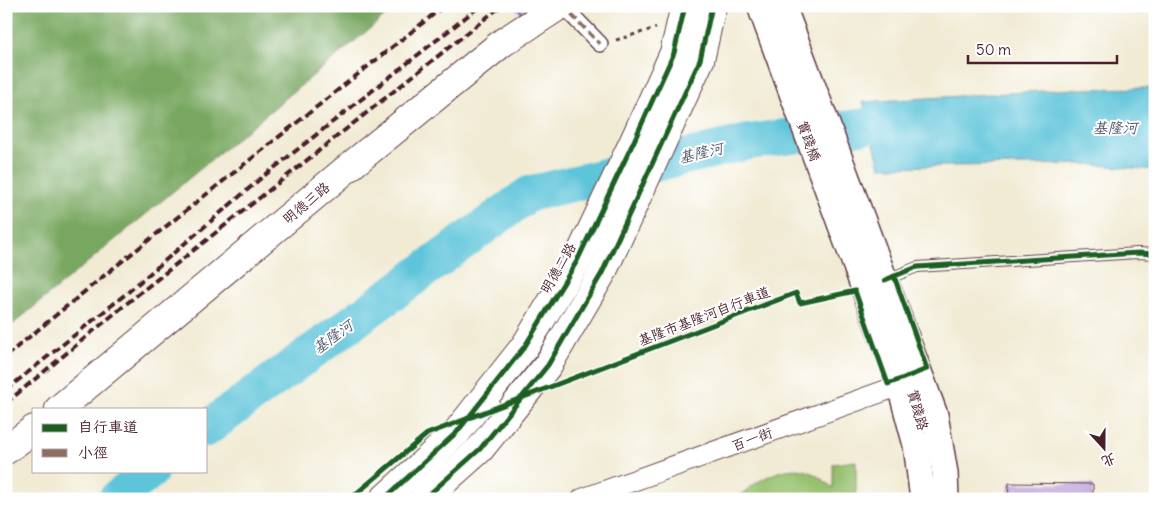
<svg xmlns="http://www.w3.org/2000/svg" width="1161" height="505" font-family="Delius,'LXGW WenKai TC',sans-serif">
<style>
.green{fill:#96c16e;stroke:#70704c}
.forest{fill:#78a761;stroke:#616346}
.water{fill:#5dc4da;stroke:#547282}
.lines{fill:none;stroke-linecap:round;stroke-linejoin:round}
.river{stroke:#5dc4da;stroke-width:36}
.building{fill:#b396d7}
.service-casing{stroke:#633e44;stroke-width:12}
.pedestrian-casing{stroke:#633e44;stroke-width:18}
.minor-casing{stroke:#633e44;stroke-width:22}
.tertiary-casing{stroke:#633e44;stroke-width:28}
.primary-casing{stroke:#633e44;stroke-width:30}
.path{stroke:#633e44;stroke-width:3;stroke-dasharray:4 4;stroke-linecap:butt}
.service{stroke:#fff;stroke-width:10}
.pedestrian{stroke:#fff;stroke-width:15}
.minor{stroke:#fff;stroke-width:20}
.tertiary{stroke:#fff;stroke-width:25}
.primary{stroke:#fff;stroke-width:28}
.rail{stroke:#4a1f2b;stroke-width:4;stroke-dasharray:8 4;stroke-linecap:butt}
.quiet{stroke:#8d6e63;stroke-width:4;stroke-dasharray:8 4;stroke-linecap:butt}
.cycleway-casing{stroke:#fff;stroke-width:8}
.cycleway{stroke:#1b5e20;stroke-width:5}
.labels{text-anchor:middle;stroke-width:4;stroke-linejoin:round;paint-order:stroke}
.street-label{font-size:14px;fill:#4a1f2b;stroke:#fff}
.water-label{font-size:15px;font-style:italic;fill:#515968;stroke:#fff}
</style>
<rect width="100%" height="100%" fill="#fff"/>
<filter id="ink" filterUnits="userSpaceOnUse"><feTurbulence type="fractalNoise" baseFrequency=".02" numOctaves="2"/><feDisplacementMap in="SourceGraphic" scale="10" xChannelSelector="R" yChannelSelector="G"/><feConvolveMatrix kernelMatrix="1 2 1 2 8 2 1 2 1" color-interpolation-filters="sRGB"/></filter>
<filter id="wash" filterUnits="userSpaceOnUse"><feTurbulence type="fractalNoise" baseFrequency=".0096" numOctaves="4" result="noise"/><feDisplacementMap in="SourceGraphic" scale="20" xChannelSelector="R" yChannelSelector="G"/><feGaussianBlur stdDeviation="1.12" result="paint"/><feColorMatrix in="noise" values="0 0 0 0 0 0 0 0 0 0 0 0 0 0 0 0 0 1.4 0 .05"/><feComposite in="paint" operator="in"/></filter>
<g filter="url(#wash)">
<rect width="100%" height="100%" fill="#f1ebd4"/>
<!-- green -->
<path class="green" d="M856,461v38h-120c17,-16 47,-36 71,-28 10,3 17,10 26,17v-24z"/>
<!-- forest -->
<polygon class="forest" points="6,6 397,6 6,330"/>
<!-- water -->
<polygon class="water" points="1155,88 1155,170 1085,164 880,167 863,102 1073,89"/>
<g class="lines">
<!-- river -->
<g class="river">
<polyline points="206,429 529,194 748,142 918,119"/>
<polyline points="116,499 151,471"/>
</g>
</g>
<g id="blocks">
<!-- building -->
<g class="building">
<polygon points="514,6 530,6 520,14"/>
<polygon points="1009,483 1093,484 1093,499 1008,499"/>
</g>
</g>
</g>
<g filter="url(#ink)">
<use href="#blocks" fill-opacity="0" stroke="#633e44" stroke-width="1"/>
<g class="lines">
<defs>
<polyline id="service" points="885,280 917,267 1138,253 1155,254"/>
<polyline id="pedestrian" points="563,6 600,44"/>
<polyline id="minor" points="582,499 912,381"/>
<g id="tertiary">
<polyline points="760,6 900,386 916,445 923,499"/>
<polyline points="783,6 935,415 945,473 946,499"/>
</g>
<g id="primary">
<polyline points="59,409 343,172 502,43 559,6"/>
<polyline points="6,450 34,429"/>
<polyline points="384,499 457,432 525,346 577,261 634,141 674,53 685,6"/>
<polyline points="424,499 480,449 548,365 602,273 700,60 712,6"/>
</g>
</defs>
<!-- service casing -->
<use href="#service" class="service-casing"/>
<!-- pedestrian casing -->
<use href="#pedestrian" class="pedestrian-casing"/>
<!-- minor casing -->
<use href="#minor" class="minor-casing"/>
<!-- tertiary casing -->
<use href="#tertiary" class="tertiary-casing"/>
<!-- primary casing -->
<use href="#primary" class="primary-casing"/>
<!-- path -->
<polyline class="path" points="616,40 656,28"/>
<!-- service -->
<use href="#service" class="service"/>
<!-- pedestrian -->
<use href="#pedestrian" class="pedestrian"/>
<!-- minor -->
<use href="#minor" class="minor"/>
<!-- tertiary -->
<use href="#tertiary" class="tertiary"/>
<!-- primary -->
<use href="#primary" class="primary"/>
<!-- rail -->
<g class="rail">
<polyline points="6,356 111,270 444,6"/>
<polyline points="6,390 127,293 260,179 480,6"/>
<polyline points="6,403 131,300 501,6"/>
</g>
<!-- quiet -->
<polyline class="quiet" points="563,6 600,44"/>
<defs>
<g id="cycleway">
<polyline points="885,280 917,267 1138,253 1155,254"/>
<polyline points="350,499 427,434 796,293 800,303 855,291 888,384 927,369 894,276"/>
<polyline points="384,499 457,432 525,346 577,261 634,141 674,53 685,6"/>
<polyline points="424,499 480,449 548,365 602,273 700,60 712,6"/>
</g>
</defs>
<!-- cycleway casing -->
<use href="#cycleway" class="cycleway-casing"/>
<!-- cycleway -->
<use href="#cycleway" class="cycleway"/>
</g>
</g>
<g class="labels">
<!-- street labels -->
<g class="street-label">
<text transform="translate(809 141) rotate(70)" y="5">實踐橋</text>
<text transform="translate(306 203) rotate(-40)" y="5">明德三路</text>
<text transform="translate(558 268) rotate(-60)" y="5">明德二路</text>
<text transform="translate(704 316) rotate(-21)" y="5">基隆市基隆河自行車道</text>
<text transform="translate(918 410) rotate(74)" y="5">實踐路</text>
<text transform="translate(752 439) rotate(-20)" y="5">百一街</text>
</g>
<!-- water labels -->
<g class="water-label">
<text x="1115" y="133">基隆河</text>
<text transform="translate(701 153) rotate(-13)" y="5">基隆河</text>
<text transform="translate(333 337) rotate(-36)" y="5">基隆河</text>
</g>
</g>
<!-- margin -->
<rect width="1161" height="505" fill="none" stroke="#fff" stroke-width="25"/>
<!-- legend -->
<rect x="32" y="408" width="175" height="65" fill="#ffffff" stroke="#b7a5aa"/>
<rect x="42" y="424" width="25" height="8" fill="#1b5e20" stroke="#b7a5aa"/>
<text x="78" y="432" font-size="15" fill="#4a1f2b">自行車道</text>
<rect x="42" y="449" width="25" height="8" fill="#8d6e63" stroke="#b7a5aa"/>
<text x="78" y="458" font-size="15" fill="#4a1f2b">小徑</text>
<!-- north arrow -->
<g transform="translate(1104 448) rotate(159)" stroke="#ffffff" stroke-width="4" paint-order="stroke">
<path d="M0-4L9 19L0 12L-9 19Z" fill="#4a1f2b"/>
<text y="-8" font-size="14" font-weight="bold" text-anchor="middle" fill="#4a1f2b">北</text>
</g>
<!-- scale -->
<path d="M968 55v8h149v-8" fill="none" stroke="#4a1f2b" stroke-width="2.5"/>
<text x="976" y="55" font-size="15" fill="#4a1f2b" stroke="#ffffff" stroke-width="4" paint-order="stroke">50 m</text>
</svg>
